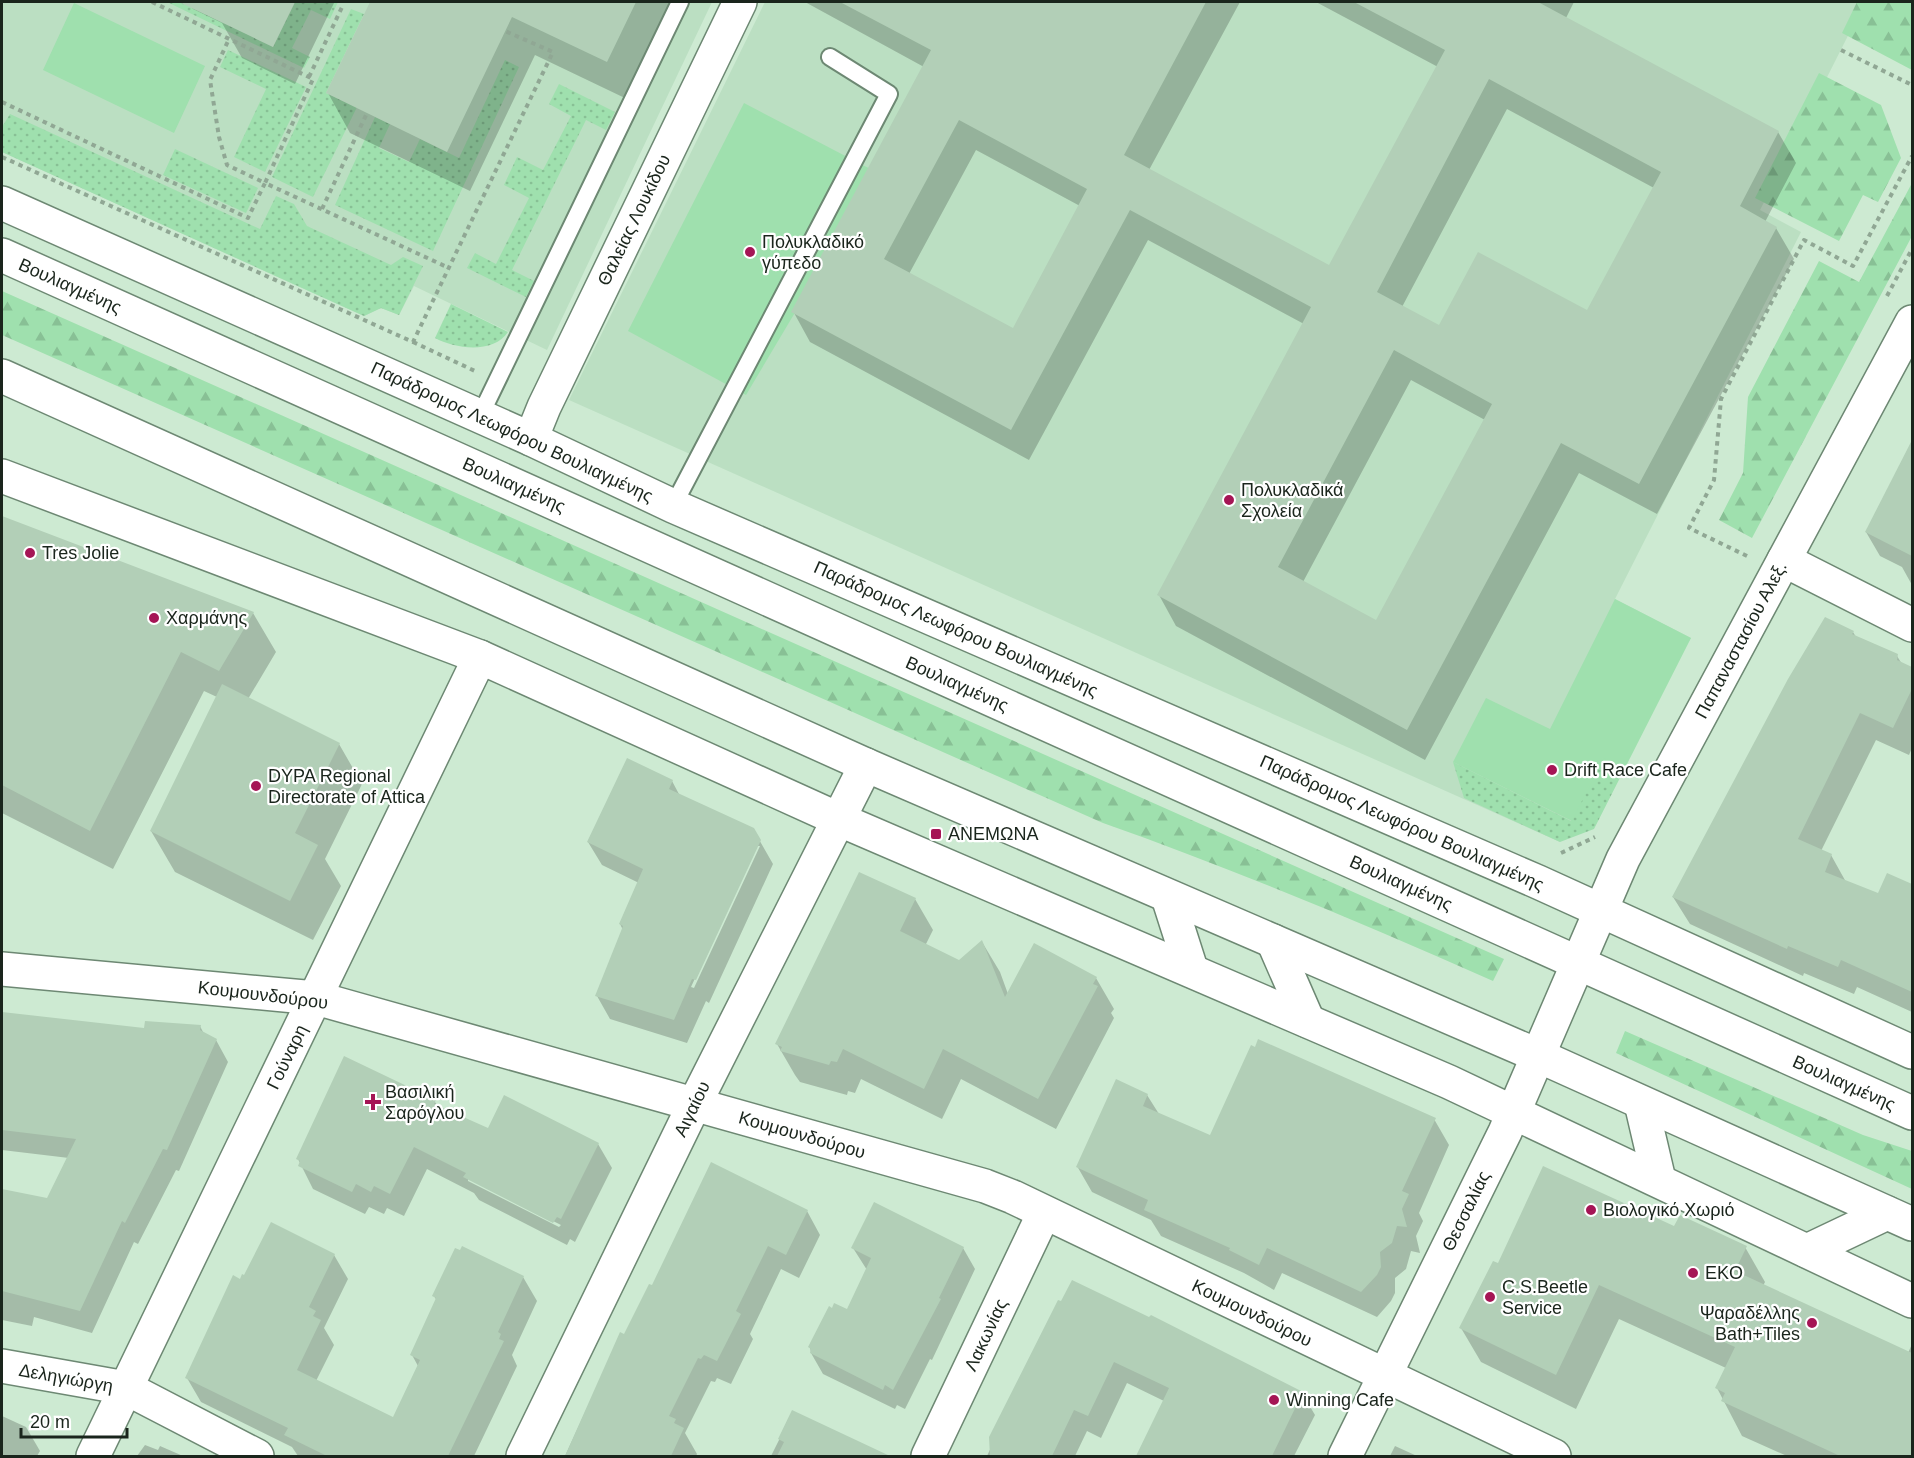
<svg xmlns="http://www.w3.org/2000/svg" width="1914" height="1458" font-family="Helvetica,sans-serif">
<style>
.built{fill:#bbdfc2}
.grass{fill:url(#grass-dots)}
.forest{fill:url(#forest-firs)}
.garden{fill:#9fe0ae}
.shadow{fill:#0003;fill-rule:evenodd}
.building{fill:#b2cfb7;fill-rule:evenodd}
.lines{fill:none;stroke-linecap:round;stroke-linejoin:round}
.lane-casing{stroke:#6d8873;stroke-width:20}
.street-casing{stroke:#6d8873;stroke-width:36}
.secondary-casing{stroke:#6d8873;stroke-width:36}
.primary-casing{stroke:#6d8873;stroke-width:36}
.path{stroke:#90a794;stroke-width:4;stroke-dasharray:4.5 4.5;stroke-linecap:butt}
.lane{stroke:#fff;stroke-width:16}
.street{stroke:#fff;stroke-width:33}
.secondary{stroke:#fff;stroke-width:33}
.primary{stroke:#fff;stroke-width:33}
.poi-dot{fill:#a51555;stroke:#fff;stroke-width:2}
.labels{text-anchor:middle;stroke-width:4.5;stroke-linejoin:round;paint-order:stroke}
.street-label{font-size:18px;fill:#1a251c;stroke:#fff}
.poi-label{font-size:18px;fill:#1a251c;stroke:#fff;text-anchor:start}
</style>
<defs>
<pattern id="grass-dots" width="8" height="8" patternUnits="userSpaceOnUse" patternTransform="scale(1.5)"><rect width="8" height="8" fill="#9fe0ae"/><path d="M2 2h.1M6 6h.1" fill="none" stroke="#88c095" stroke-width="1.8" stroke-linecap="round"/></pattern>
<pattern id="forest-firs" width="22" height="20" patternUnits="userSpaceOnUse" patternTransform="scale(1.5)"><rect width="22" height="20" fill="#9fe0ae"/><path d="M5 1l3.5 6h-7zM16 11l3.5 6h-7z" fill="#88c095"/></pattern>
</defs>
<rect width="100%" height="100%" fill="#cdead2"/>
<!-- built -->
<g class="built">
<polygon points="2,2 712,2 547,350 414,286 399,315 381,308 364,316 2,152"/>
<polygon points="765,2 1865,2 1760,210 1801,232 1615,599 1691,638 1560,842 569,400"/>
</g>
<!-- grass -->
<g class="grass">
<polygon points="167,2 228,2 219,20 273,47 295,2 338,2 330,19 311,10 292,48 310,57 304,68"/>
<polygon points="351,9 364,14 326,93 357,107 313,197 272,177"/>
<polygon points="228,50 306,87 265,172 234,157 266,89 220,67"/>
<polygon points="505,60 519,67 433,251 335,205 375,117 390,124 379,148 409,162 420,139 459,158"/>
<polygon points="559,84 615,112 606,130 586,120 512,270 534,281 526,297 467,268 475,253 496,264 529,198 504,185 517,157 543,170 571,116 549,104"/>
<polygon points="10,114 260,229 276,196 294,204 307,226 391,265 403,257 423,266 399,315 381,308 364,316 2,152 2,127"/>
<polygon points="175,149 258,188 246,213 163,175"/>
<path d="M451,304l57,28c-14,22 -53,17 -73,6z"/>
<polygon points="1603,757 1625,768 1594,829 1560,842 1464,798 1453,762 1571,821"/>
</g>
<!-- forest -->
<g class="forest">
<polygon points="1857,2 1912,2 1912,70 1842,33"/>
<polygon points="1819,73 1881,105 1901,158 1878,202 1863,195 1839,241 1755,198"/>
<polygon points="1912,183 1912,236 1752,538 1719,520 1743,473 1748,397 1819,261 1859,282"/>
<path d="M2,291l1502,668 -11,22c-129,-57 -257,-111 -390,-158l-1101,-488z"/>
<polygon points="1625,1031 1863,1135 1912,1151 1912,1189 1616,1053"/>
</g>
<!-- garden -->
<g class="garden">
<polygon points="74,3 205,66 174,133 43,70"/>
<polygon points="744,103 878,173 746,395 628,331"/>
<polygon points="1615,599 1691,638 1625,768 1603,758 1572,821 1453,762 1486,698 1550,729"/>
</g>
<!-- shadow -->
<g class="shadow">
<polygon points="188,2 333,2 334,3 295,84 242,58 222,23 193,9"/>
<polygon points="371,2 392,4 394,2 677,2 629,100 535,55 470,191 350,133 328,93"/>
<path d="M805,2h435l-91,168 181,97 108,-200 -122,-65h258l-8,16 212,114 18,31 -31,59 11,6 18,31 -137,255 -78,-41 -154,287 -249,-134 -17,-31 145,-271 -156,-84 -119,220 -219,-118 -17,-31 131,-244zM1507,109l147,79 -67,124 -148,15 -37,-20zM976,150l104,56 -66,124 -105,-56zM1411,380l74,40 -109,202 -73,-40z"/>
<polygon points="1912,467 1912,585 1902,567 1880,556 1866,532"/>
<polygon points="2,518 253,613 276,652 248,699 339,744 362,784 325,859 341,886 313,940 175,872 151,831 217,697 204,691 113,869 2,813"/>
<polygon points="1853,632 1856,637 1897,656 1902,664 1912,669 1912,748 1909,755 1876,740 1821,851 1831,855 1846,882 1878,895 1888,875 1912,886 1912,1012 1857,987 1854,994 1804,973 1803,976 1690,924 1673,897"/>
<path d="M672,781l8,15 73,33 20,35 -64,139 -3,-2 -19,42 -77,-24 -13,-23 26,-66 -3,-6 19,-41 -37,-18 -14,-23zM756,846h4l-66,142 -3,-1z"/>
<polygon points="915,899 933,930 925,946 959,962 982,942 1000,972 1008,994 1096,978 1114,1009 1111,1013 1114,1018 1056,1129 961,1079 942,1119 861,1079 855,1093 848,1091 847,1095 800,1082 795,1075 777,1044"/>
<polygon points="2,1014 146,1030 200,1026 204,1034 216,1040 228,1062 179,1171 176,1170 138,1244 134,1242 92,1333 34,1317 32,1326 2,1320 2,1191 48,1199 69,1158 2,1150"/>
<path d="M345,1058l90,44 4,6 50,22 109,14 14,24 -37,74 -5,-3 -3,6 -88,-45 -5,-7 -47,-24 -23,47 -17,-8 -3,6 -15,-7 -4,7 -52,-25 -15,-30zM468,1178l93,47 -2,2 -91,-46z"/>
<polygon points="1147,1095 1159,1114 1211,1137 1434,1119 1449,1145 1419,1213 1423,1221 1416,1236 1420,1253 1411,1251 1406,1269 1395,1278 1395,1293 1391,1301 1377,1317 1282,1273 1274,1290 1244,1273 1161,1236 1151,1220 1092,1192 1077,1166"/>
<polygon points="807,1211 820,1235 799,1278 781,1269 750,1334 753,1339 731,1384 717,1378 715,1382 711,1381 685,1433 697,1454 696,1456 565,1456 621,1334 624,1336 652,1287"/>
<polygon points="1675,1228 1745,1247 1765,1282 1763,1286 1908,1353 1912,1344 1912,1456 1787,1456 1742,1436 1717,1388 1726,1368 1619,1319 1576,1409 1481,1362 1461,1328 1499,1265"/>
<polygon points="853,1248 963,1248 975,1269 932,1360 930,1359 905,1409 897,1405 895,1409 823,1374 811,1353 810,1347 847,1311 867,1270"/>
<polygon points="334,1255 348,1279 324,1328 334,1345 316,1381 393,1419 418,1366 412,1355 437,1301 434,1296 523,1277 537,1301 512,1355 517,1366 474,1456 298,1456 292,1447 201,1402 187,1378 241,1281"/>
<polygon points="1058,1302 1302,1393 1315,1415 1294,1456 1137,1456 1164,1401 1127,1383 1101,1438 1087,1431 1075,1456 987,1456"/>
<polygon points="793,1412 880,1453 882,1456 771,1456"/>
<polygon points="2,1416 26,1427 40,1451 37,1456 2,1456"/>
<polygon points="145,1445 158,1450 160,1446 183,1456 137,1456"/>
<polygon points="1395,1446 1417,1456 1390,1456"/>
</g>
<!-- building -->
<g class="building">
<polygon points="179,2 295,2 273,47"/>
<polygon points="370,2 636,2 607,62 512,17 447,152 326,93"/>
<path d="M840,2h366l-82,153 205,110 116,-215 -91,-48h184l241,129 -39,75 37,21 -138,257 -78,-41 -154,287 -250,-135 154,-288 -181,-97 -119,220 -220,-118 140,-262zM1489,79l172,93 -74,138 -109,-58 -39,73 -62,-33zM959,120l128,69 -74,139 -129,-69zM1394,350l98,54 -116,216 -98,-53z"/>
<polygon points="1912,440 1912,556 1865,532"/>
<polygon points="2,516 254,612 219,671 181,652 90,831 2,785"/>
<polygon points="1825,617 1854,631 1852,634 1898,654 1897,660 1912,667 1912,689 1893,728 1860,713 1798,839 1832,854 1825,872 1878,893 1887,873 1912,884 1912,992 1841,960 1838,967 1788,946 1787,949 1672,897 1788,679"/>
<polygon points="222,684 340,743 295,833 318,845 290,901 150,831"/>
<polygon points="627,758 673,780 669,789 754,828 761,840 696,980 692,979 674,1020 595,996 623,926 619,924 643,869 587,842"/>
<polygon points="859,872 916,898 900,931 959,960 982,940 1005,997 1034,943 1097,977 1093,984 1098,986 1038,1099 943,1049 924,1089 843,1049 837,1062 831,1061 829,1065 780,1051 782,1047 775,1044"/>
<polygon points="2,1012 144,1028 145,1021 201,1025 200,1030 217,1039 167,1150 163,1149 125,1223 122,1221 80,1311 2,1291 2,1189 47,1198 76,1139 2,1130"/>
<polygon points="1258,1039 1436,1118 1402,1191 1409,1194 1402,1209 1407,1227 1397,1226 1392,1243 1380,1252 1381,1267 1377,1275 1361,1292 1267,1248 1259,1265 1229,1250 1230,1248 1144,1210 1148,1200 1076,1167 1116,1079 1148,1094 1143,1106 1210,1135 1251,1045 1255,1047"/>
<polygon points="344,1056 436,1100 434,1104 488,1128 504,1095 599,1143 561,1219 557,1217 553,1223 463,1177 466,1173 414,1147 390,1194 374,1186 371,1192 356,1184 352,1192 298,1166 300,1161 296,1159"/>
<polygon points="711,1162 808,1210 786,1255 768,1246 736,1311 741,1314 717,1361 704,1355 701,1359 698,1358 669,1416 676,1419 674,1423 684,1428 671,1456 565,1456 620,1332 624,1334 649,1284 652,1285"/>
<polygon points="1543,1166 1674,1226 1680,1215 1747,1246 1735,1271 1912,1353 1912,1456 1840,1456 1721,1401 1725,1393 1715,1388 1735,1347 1599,1285 1556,1375 1459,1328 1493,1261 1498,1263"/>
<polygon points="874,1202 964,1247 939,1298 941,1299 893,1390 885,1385 883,1390 810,1353 811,1349 808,1347 829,1306 832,1308 834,1303 847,1309 871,1258 851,1248"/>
<polygon points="271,1222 335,1254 309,1307 316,1311 313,1316 321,1320 297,1370 393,1417 420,1360 410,1355 436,1298 432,1296 455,1248 460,1250 462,1246 524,1276 498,1332 501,1334 499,1339 504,1341 448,1456 327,1456 284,1435 288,1428 185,1378 233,1275 240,1279 242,1274 244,1275"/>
<polygon points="1072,1280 1149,1317 1151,1315 1303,1392 1272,1456 1136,1456 1169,1388 1114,1362 1088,1416 1074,1410 1052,1456 990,1456 989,1437 1058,1300 1061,1301"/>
<polygon points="792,1410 890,1456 777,1456 784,1442 778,1439"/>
</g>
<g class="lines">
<defs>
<g id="lane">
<polyline points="480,416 680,2"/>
<polyline points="673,506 889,94 830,57"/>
</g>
<g id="street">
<polyline points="2,203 531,439 544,407 740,2"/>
<polyline points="1784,560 1912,625"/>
<polyline points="2,969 316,998 985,1186 1013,1197 1554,1456"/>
<polyline points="2,1366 126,1388 257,1456"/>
<polyline points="93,1456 480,657"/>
<polyline points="523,1456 694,1105 866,765"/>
<polyline points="928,1456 1044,1213"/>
<polyline points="1345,1456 1505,1132 1623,859 1912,322"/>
</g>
<g id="secondary">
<polyline points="531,439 673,506 1538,882 1912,1052"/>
<polyline points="2,476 480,657 838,819 1449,1082 1912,1301"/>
</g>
<g id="primary">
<polyline points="2,255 1912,1113"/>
<polyline points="2,376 866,765 1539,1056 1912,1224"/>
<polyline points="1168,897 1191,969"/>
<polyline points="1273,941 1308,1021"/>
<polyline points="1641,1103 1659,1180"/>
<polyline points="1807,1251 1887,1213"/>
</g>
</defs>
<!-- lane casing -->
<use href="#lane" class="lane-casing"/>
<!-- street casing -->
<use href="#street" class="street-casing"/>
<!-- secondary casing -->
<use href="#secondary" class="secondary-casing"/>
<!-- primary casing -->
<use href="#primary" class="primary-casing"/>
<!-- path -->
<g class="path">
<polyline points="152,2 313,79 265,183 449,268"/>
<polyline points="1841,50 1912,85"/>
<polyline points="309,77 343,5"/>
<polyline points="2,102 248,218 265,183 227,165 219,137 210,80 229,39"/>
<polyline points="2,157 413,342 553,52 505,31"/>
<polyline points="322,209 367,113"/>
<polyline points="1887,296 1912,249"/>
<polyline points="413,342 475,371"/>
<polyline points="1747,556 1689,528 1714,480 1721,399 1804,240 1853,266 1912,156"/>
<polyline points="1561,853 1595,837"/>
</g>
<!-- lane -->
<use href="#lane" class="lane"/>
<!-- street -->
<use href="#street" class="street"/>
<!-- secondary -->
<use href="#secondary" class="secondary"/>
<!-- primary -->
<use href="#primary" class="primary"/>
</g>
<!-- markers -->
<g class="poi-dot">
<circle cx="750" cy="252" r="6"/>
<circle cx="1229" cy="500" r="6"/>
<circle cx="30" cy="553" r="6"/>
<circle cx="154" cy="618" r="6"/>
<circle cx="1552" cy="770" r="6"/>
<circle cx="256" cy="786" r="6"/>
<rect x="930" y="828" width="12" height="12" rx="3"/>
<path d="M370 1093h6v6h6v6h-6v6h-6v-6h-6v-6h6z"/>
<circle cx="1591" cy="1210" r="6"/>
<circle cx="1693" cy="1273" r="6"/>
<circle cx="1490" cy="1297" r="6"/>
<circle cx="1812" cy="1323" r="6"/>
<circle cx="1274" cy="1400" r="6"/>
</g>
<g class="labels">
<!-- street labels -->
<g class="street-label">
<text transform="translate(634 220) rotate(-64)" y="6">Θαλείας Λουκίδου</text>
<text transform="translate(70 286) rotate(24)" y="6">Βουλιαγμένης</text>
<text transform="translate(512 432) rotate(25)" y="6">Παράδρομος Λεωφόρου Βουλιαγμένης</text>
<text transform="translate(514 485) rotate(24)" y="6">Βουλιαγμένης</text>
<text transform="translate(956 629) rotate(24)" y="6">Παράδρομος Λεωφόρου Βουλιαγμένης</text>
<text transform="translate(1741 640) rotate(-62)" y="6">Παπαναστασίου Αλεξ.</text>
<text transform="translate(957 684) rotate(24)" y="6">Βουλιαγμένης</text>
<text transform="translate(1402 823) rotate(24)" y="6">Παράδρομος Λεωφόρου Βουλιαγμένης</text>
<text transform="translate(1401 883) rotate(24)" y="6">Βουλιαγμένης</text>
<text transform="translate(263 995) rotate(7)" y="6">Κουμουνδούρου</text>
<text transform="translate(287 1057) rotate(-64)" y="6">Γούναρη</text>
<text transform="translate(1844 1083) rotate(24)" y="6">Βουλιαγμένης</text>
<text transform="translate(692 1109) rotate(-64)" y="6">Αιγαίου</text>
<text transform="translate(802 1135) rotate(16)" y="6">Κουμουνδούρου</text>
<text transform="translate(1466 1211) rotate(-64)" y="6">Θεσσαλίας</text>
<text transform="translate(1252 1313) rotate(26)" y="6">Κουμουνδούρου</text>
<text transform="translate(986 1335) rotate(-65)" y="6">Λακωνίας</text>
<text transform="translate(66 1378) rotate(10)" y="6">Δεληγιώργη</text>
</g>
<!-- poi labels -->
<g class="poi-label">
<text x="762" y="248">Πολυκλαδικό<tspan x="762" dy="21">γύπεδο</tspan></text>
<text x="1241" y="496">Πολυκλαδικά<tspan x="1241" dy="21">Σχολεία</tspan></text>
<text x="42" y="559">Tres Jolie</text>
<text x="166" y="624">Χαρμάνης</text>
<text x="1564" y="776">Drift Race Cafe</text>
<text x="268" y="782">DYPA Regional<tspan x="268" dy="21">Directorate of Attica</tspan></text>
<text x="948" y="840">ΑΝΕΜΩΝΑ</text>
<text x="385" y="1098">Βασιλική<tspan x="385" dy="21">Σαρόγλου</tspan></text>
<text x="1603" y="1216">Βιολογικό Χωριό</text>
<text x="1705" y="1279">EKO</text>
<text x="1502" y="1293">C.S.Beetle<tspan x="1502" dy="21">Service</tspan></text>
<text x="1800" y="1319" text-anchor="end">Ψαραδέλλης<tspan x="1800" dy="21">Bath+Tiles</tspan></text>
<text x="1286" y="1406">Winning Cafe</text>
</g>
</g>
<!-- border -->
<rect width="1914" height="1458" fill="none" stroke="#1a251c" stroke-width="6"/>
<!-- scale -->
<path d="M21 1428v9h106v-9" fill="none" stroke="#1a251c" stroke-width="3"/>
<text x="30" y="1428" font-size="18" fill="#1a251c" stroke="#ffffff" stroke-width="4.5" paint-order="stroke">20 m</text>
</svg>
